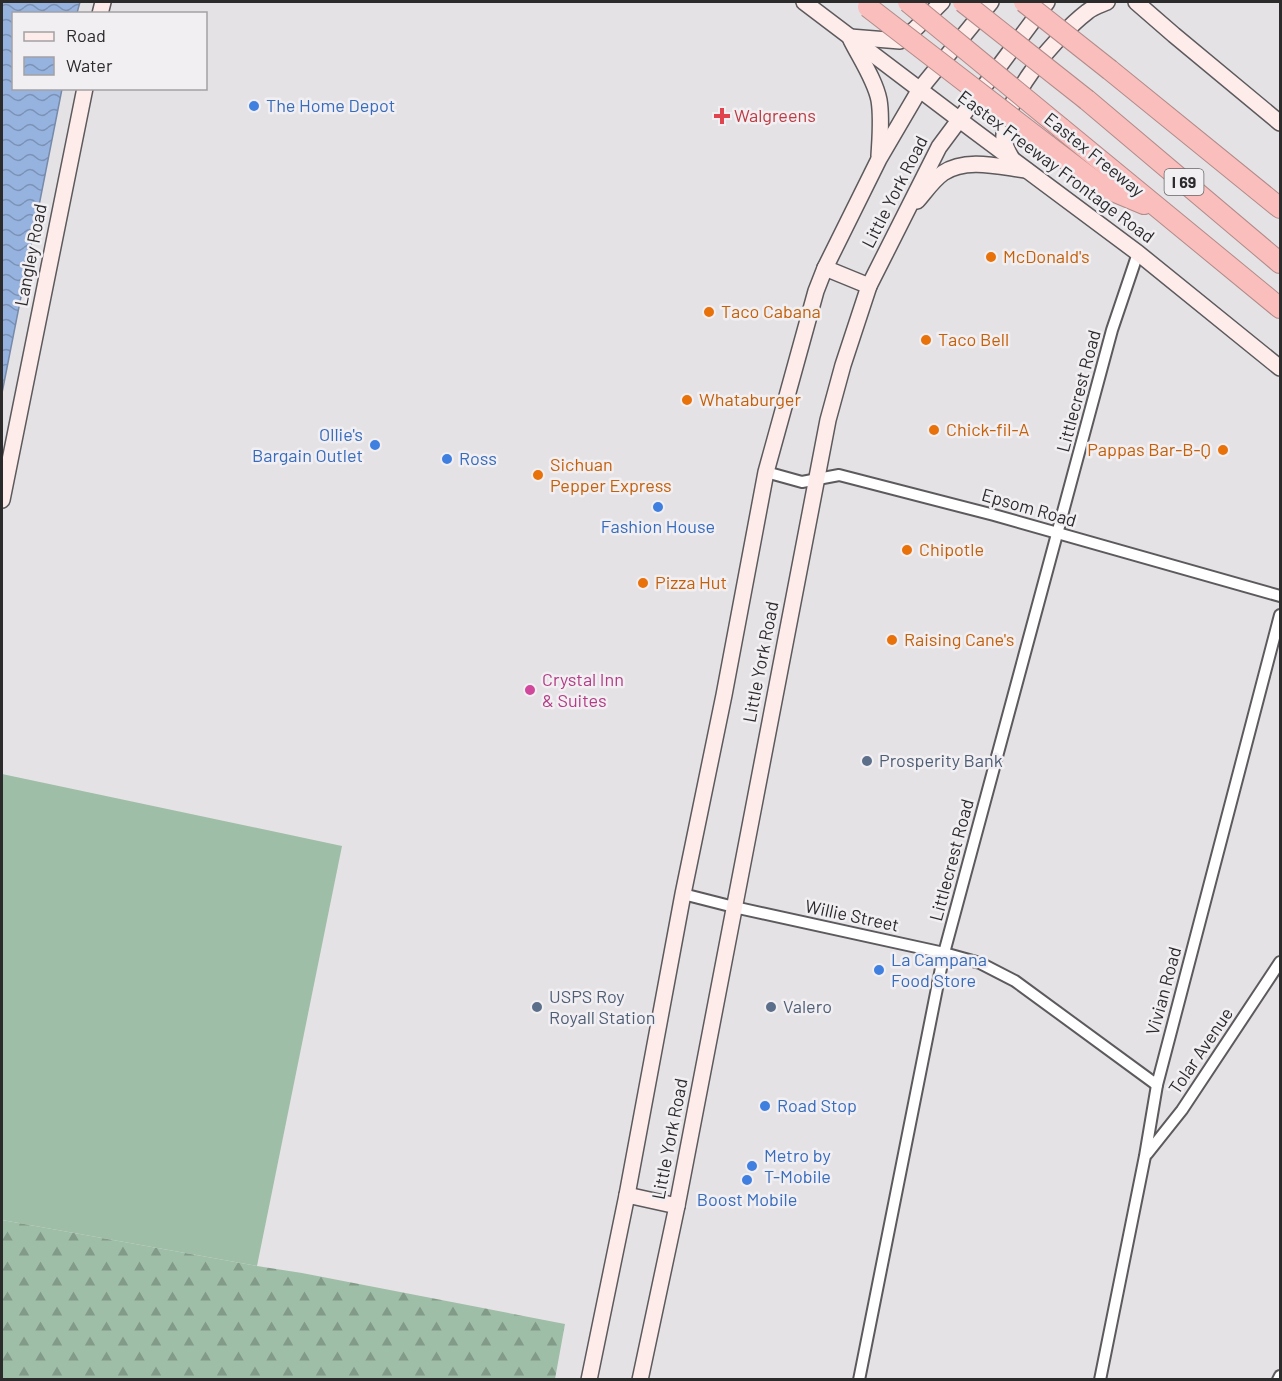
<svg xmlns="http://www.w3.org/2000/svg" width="1282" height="1381" font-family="Barlow,sans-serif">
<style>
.grass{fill:#9fbea8}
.forest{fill:url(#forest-firs)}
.water{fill:url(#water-waves);stroke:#768aaa;stroke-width:1.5}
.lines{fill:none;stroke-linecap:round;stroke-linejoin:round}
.street-casing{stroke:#5d5a5d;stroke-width:14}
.secondary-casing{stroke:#5d5a5d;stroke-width:18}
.highway-casing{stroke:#b28b8a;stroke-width:22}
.street{stroke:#fff;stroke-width:10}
.secondary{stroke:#feeceb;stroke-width:15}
.highway{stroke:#fabebc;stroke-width:20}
.highway-bridge-casing{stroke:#b28b8a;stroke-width:22;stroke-linecap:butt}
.highway-bridge{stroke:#fabebc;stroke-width:20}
.shop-dot{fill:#3f7fe0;stroke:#f2eff3;stroke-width:2}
.health-dot{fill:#e0444e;stroke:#f2eff3;stroke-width:2}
.food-dot{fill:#e8710a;stroke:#f2eff3;stroke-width:2}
.hotel-dot{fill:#d1479c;stroke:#f2eff3;stroke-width:2}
.service-dot{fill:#5c6f8a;stroke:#f2eff3;stroke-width:2}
.labels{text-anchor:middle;stroke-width:5;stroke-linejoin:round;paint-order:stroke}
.shield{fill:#f2eff3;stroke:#676668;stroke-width:1.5}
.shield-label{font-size:16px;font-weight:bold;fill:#2c2b2c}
.shop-label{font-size:18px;fill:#366cbe;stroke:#f2eff3;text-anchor:start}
.health-label{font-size:18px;fill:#be3a42;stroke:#f2eff3;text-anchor:start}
.street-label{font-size:18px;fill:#2c2b2c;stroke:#f2eff3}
.food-label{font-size:18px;fill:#c56008;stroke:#f2eff3;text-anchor:start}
.hotel-label{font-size:18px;fill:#b23c85;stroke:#f2eff3;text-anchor:start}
.service-label{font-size:18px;fill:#4e5e75;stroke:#f2eff3;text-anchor:start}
</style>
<defs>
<pattern id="forest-firs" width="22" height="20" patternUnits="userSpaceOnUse" patternTransform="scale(1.5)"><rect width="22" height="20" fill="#9fbea8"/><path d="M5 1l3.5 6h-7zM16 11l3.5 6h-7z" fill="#829b89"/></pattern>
<pattern id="water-waves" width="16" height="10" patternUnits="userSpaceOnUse" patternTransform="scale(1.5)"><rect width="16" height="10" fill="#96b3e0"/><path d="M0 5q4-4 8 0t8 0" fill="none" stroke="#7b92b6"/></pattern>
</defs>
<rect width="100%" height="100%" fill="#e5e2e5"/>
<!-- grass -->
<polygon class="grass" points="2,774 342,846 257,1266 2,1220"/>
<!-- forest -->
<polygon class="forest" points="2,1220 257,1266 302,1273 565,1324 555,1379 2,1379"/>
<!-- water -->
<polygon class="water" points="2,2 80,2 77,13 14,14 14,88 62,89 2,393"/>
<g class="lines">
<defs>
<g id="street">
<polyline points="766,472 802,482 839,475 994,515 1280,596"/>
<polyline points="683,894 734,907 944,953 980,963 1015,981 1157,1085"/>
<polyline points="1147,1154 1182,1110 1280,962"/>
<polyline points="859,1380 944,953 1112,330 1138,253"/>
<polyline points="1100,1380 1145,1156 1157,1085 1280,615"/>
<polyline points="1278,1380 1280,1376"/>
</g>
<g id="secondary">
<polyline points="804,2 973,130 1138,253 1280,368"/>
<polyline points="1136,2 1174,35 1280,123"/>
<polyline points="100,14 103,2"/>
<polyline points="850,37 900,41 915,29 942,2"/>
<path d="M851,40c9,18 24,40 28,60 3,18 1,38 0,56"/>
<path d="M1011,157c-3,-5 -6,-11 -7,-17 -3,-40 53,-105 83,-128 6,-5 13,-7 20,-10"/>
<path d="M917,201c8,-9 16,-21 26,-28 23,-16 58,-6 83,-3"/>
<polyline points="825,268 869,286"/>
<polyline points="2,500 85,88"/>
<polyline points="627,1195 677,1206"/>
<polyline points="589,1380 627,1195 683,894 724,695 766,472 816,291 825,268 879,159 920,89 991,2"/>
<polyline points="640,1380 677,1206 828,420 843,365 869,286 939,147 1047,2"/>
</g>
<g id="highway">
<polyline points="1110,70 1280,208"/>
<polyline points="1087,100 1280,263"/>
<polyline points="1061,128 1280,308"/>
<polyline points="1047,145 1101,186 1144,204"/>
</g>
</defs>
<!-- street casing -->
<use href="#street" class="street-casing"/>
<!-- secondary casing -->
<use href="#secondary" class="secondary-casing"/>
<!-- highway casing -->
<use href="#highway" class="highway-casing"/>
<!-- street -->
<use href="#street" class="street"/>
<!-- secondary -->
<use href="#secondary" class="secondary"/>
<!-- highway -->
<use href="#highway" class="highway"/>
<defs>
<g id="highway-bridge">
<polyline points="908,2 1061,128"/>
<polyline points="963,2 1087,100"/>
<polyline points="1024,2 1110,70"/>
<polyline points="868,7 1047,145"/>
</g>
</defs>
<!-- highway-bridge casing -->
<use href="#highway-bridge" class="highway-bridge-casing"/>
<!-- highway-bridge -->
<use href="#highway-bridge" class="highway-bridge"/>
</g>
<!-- markers -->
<g class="shop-dot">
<circle cx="254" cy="106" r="6"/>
<circle cx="375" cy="445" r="6"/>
<circle cx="447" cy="459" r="6"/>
<circle cx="658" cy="507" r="6"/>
<circle cx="879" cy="970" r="6"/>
<circle cx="765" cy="1106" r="6"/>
<circle cx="752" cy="1166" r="6"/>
<circle cx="747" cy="1180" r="6"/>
</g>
<path class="health-dot" d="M719 107h6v6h6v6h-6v6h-6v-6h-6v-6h6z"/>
<g class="food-dot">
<circle cx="991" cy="257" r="6"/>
<circle cx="709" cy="312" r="6"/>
<circle cx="926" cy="340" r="6"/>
<circle cx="687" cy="400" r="6"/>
<circle cx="934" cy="430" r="6"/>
<circle cx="1223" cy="450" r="6"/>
<circle cx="538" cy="475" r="6"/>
<circle cx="907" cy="550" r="6"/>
<circle cx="643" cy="583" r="6"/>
<circle cx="892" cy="640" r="6"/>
</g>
<circle class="hotel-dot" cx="530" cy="690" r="6"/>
<g class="service-dot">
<circle cx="867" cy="761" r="6"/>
<circle cx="537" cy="1007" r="6"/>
<circle cx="771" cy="1007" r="6"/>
</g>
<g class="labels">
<!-- shield labels -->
<rect class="shield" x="1164.5" y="169" width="39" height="26" rx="4.5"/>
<g class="shield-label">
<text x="1184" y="188">I 69</text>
</g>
<!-- shop labels -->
<g class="shop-label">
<text x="266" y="112">The Home Depot</text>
<text x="363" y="441" text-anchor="end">Ollie's<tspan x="363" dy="21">Bargain Outlet</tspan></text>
<text x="459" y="465">Ross</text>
<text x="658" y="533" text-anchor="middle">Fashion House</text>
<text x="891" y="966">La Campana<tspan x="891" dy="21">Food Store</tspan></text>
<text x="777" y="1112">Road Stop</text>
<text x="764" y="1162">Metro by<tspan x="764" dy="21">T-Mobile</tspan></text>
<text x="747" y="1206" text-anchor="middle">Boost Mobile</text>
</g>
<!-- health labels -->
<g class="health-label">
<text x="734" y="122">Walgreens</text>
</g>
<!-- street labels -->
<g class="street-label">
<text transform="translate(1094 155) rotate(39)" y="6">Eastex Freeway</text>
<text transform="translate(1056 167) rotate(37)" y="6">Eastex Freeway Frontage Road</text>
<text transform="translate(895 192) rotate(-63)" y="6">Little York Road</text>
<text transform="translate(31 255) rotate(-79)" y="6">Langley Road</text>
<text transform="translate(1079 391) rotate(-75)" y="6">Littlecrest Road</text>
<text transform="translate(1029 508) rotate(16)" y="6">Epsom Road</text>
<text transform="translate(761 662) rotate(-79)" y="6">Little York Road</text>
<text transform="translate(952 860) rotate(-75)" y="6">Littlecrest Road</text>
<text transform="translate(852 916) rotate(12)" y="6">Willie Street</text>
<text transform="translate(1164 991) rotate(-75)" y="6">Vivian Road</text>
<text transform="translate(1201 1051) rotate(-56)" y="6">Tolar Avenue</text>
<text transform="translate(670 1139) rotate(-79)" y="6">Little York Road</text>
</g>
<!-- food labels -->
<g class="food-label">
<text x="1003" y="263">McDonald's</text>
<text x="721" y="318">Taco Cabana</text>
<text x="938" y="346">Taco Bell</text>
<text x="699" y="406">Whataburger</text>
<text x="946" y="436">Chick-fil-A</text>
<text x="1211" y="456" text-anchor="end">Pappas Bar-B-Q</text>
<text x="550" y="471">Sichuan<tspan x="550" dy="21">Pepper Express</tspan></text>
<text x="919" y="556">Chipotle</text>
<text x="655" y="589">Pizza Hut</text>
<text x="904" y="646">Raising Cane's</text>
</g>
<!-- hotel labels -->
<g class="hotel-label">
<text x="542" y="686">Crystal Inn<tspan x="542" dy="21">&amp; Suites</tspan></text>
</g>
<!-- service labels -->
<g class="service-label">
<text x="879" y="767">Prosperity Bank</text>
<text x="549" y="1003">USPS Roy<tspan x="549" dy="21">Royall Station</tspan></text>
<text x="783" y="1013">Valero</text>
</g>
</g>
<!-- border -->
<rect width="1282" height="1381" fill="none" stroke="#2c2b2c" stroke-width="6"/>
<!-- legend -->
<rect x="12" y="12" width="195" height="78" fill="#f2eff3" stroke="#a3a1a3" stroke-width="1.5"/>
<rect x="24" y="32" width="30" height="9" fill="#feeceb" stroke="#a3a1a3" stroke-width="1.5"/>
<text x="66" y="42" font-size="18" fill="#2c2b2c">Road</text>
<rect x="24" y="57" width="30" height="18" fill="url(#water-waves)" stroke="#a3a1a3" stroke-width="1.5"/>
<text x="66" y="72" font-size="18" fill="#2c2b2c">Water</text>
</svg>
